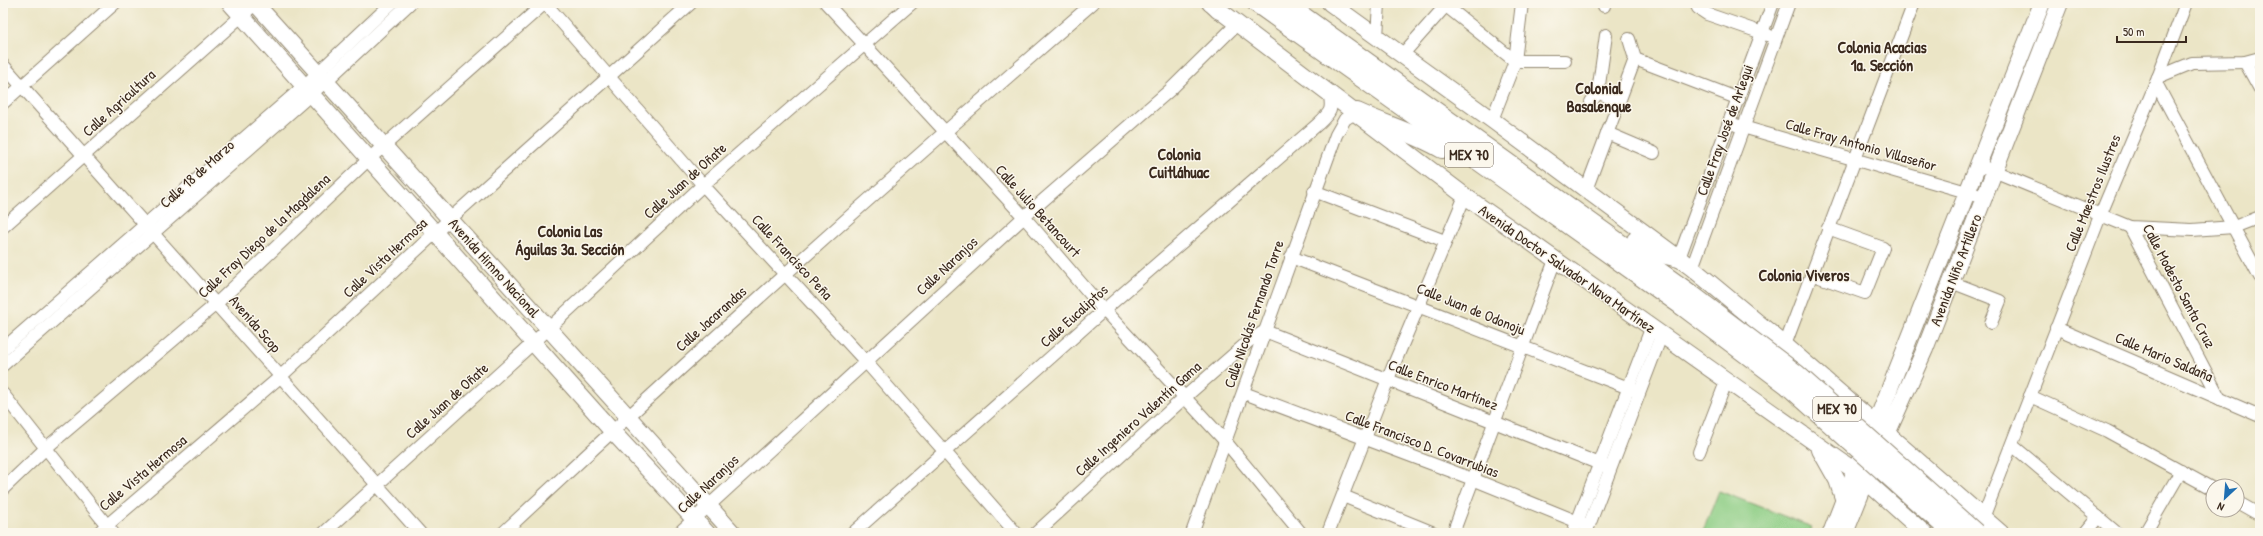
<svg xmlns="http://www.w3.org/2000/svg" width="2263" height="536" font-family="'Patrick Hand',sans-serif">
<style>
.green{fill:#8ece85;stroke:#647c52}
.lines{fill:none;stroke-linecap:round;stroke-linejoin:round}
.minor-casing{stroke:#938872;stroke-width:14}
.major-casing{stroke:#938872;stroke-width:18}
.highway-casing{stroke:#938872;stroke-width:20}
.minor{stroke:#fff;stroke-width:12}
.major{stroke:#fff;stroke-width:16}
.highway{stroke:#fff;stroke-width:18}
.highway-bridge-casing{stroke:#938872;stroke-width:20;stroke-linecap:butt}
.highway-bridge{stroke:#fff;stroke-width:18}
.labels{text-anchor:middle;stroke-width:3;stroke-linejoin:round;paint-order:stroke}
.shield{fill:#fbf7ec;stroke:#75685c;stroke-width:1}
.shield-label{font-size:14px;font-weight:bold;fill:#3b2a1e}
.street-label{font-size:15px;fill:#3b2a1e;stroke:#fbf7ec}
.neighbourhood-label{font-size:16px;font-weight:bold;fill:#3b2a1e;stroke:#fbf7ec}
</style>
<rect width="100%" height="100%" fill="#fbf7ec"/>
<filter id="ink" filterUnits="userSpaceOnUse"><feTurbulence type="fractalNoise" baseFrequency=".025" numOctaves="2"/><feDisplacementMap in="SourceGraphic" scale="8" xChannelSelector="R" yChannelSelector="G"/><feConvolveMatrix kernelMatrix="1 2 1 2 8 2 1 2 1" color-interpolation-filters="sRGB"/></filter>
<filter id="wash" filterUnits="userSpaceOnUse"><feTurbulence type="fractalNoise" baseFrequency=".012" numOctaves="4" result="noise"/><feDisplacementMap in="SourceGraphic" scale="16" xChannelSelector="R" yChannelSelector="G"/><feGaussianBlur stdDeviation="0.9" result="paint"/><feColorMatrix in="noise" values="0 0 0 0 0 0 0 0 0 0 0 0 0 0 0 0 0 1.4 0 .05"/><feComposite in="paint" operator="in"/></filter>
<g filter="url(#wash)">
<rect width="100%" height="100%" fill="#ebe5c6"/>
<!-- green -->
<polygon class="green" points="1719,491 1812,527 1810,533 1702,533"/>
</g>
<g filter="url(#ink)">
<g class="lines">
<defs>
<g id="minor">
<polyline points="545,3 703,185 866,362 1016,533"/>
<polyline points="826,3 1024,217 1104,310 1225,441 1301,533"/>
<polyline points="1696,3 1698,8 1707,14 1768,35"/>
<polyline points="1445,5 1515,61 1565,61"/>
<polyline points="1604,6 1604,3"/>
<polyline points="1377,37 1379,3"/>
<polyline points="1629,39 1635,59"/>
<polyline points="1402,55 1448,3"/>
<polyline points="1635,59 1739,99"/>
<polyline points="2245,62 2260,89"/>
<polyline points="3,65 420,533"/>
<polyline points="2158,77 2192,63 2245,62 2260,58"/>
<polyline points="2156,83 2260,277"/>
<polyline points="1598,92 1619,102"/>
<polyline points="1591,102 1598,92 1606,35"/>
<polyline points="3,103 115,3"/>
<polyline points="1492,120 1515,61 1522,3"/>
<polyline points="1736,125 1984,197"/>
<polyline points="1607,133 1654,153"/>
<polyline points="1979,165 2130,227 2192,230 2234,227 2260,217"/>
<polyline points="1586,190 1635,59"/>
<polyline points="1314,191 1445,241"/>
<polyline points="3,227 256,3"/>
<polyline points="2130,227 2220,399"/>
<polyline points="1291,257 1639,392"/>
<polyline points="1679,258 1773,3"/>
<polyline points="1692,268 1789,3"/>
<polyline points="1811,274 1865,293 1883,248 1828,228"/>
<polyline points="1951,282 2000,301 1991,323"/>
<polyline points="2056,328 2260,416"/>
<polyline points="1785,345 1914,3"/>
<polyline points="3,349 304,86 392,3"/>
<polyline points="3,365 326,81 410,3"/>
<polyline points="1244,393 1475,480 1588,526"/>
<polyline points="3,394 113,533"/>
<polyline points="2030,396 2107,431 2213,489"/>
<polyline points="2012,445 2117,533"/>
<polyline points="1699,452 1726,382"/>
<polyline points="3,489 46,448 216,304 369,159 545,3"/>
<polyline points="1343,496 1434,533"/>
<polyline points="2237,502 2260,515"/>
<polyline points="1983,518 2100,216 2156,83 2186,3"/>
<polyline points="98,533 280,377 450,219 691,3"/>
<polyline points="324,533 533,343 703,185 912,3"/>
<path d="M503,533c193,-181 390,-357 590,-530"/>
<polyline points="679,533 1024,217 1170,90 1238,23"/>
<path d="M853,533l251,-223 214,-186c13,-12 15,-14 11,-32"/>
<polyline points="1036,533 1185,397 1249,341 1265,331 1610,468"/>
<polyline points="1192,533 1336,135 1345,119 1357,112"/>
<polyline points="1328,533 1392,369 1465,196"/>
<polyline points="1453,533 1555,260"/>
<polyline points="1573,533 1651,329"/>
<polyline points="1586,533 1661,336"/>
<polyline points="2085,533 2098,517"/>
<polyline points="2145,533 2181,471"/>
</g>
<g id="major">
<polyline points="230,3 612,431 707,533"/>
<polyline points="255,3 733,533"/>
<polyline points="1210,3 1465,196 1855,471 1924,533"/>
<polyline points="1330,3 1492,120 1692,268 1785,345 2001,533"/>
<polyline points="1872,433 2042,3"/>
<polyline points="1883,443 1925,349 2060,3"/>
<polyline points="1820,450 1837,480 1844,501"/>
<polyline points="1831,533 1858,463"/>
<polyline points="1845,533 1870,471"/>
</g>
<g id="highway">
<polyline points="1212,3 1219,10"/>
<polyline points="1256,3 1682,306"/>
<polyline points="1285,3 1691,294"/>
<path d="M1357,112c28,13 58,21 85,37"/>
<polyline points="1636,240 1653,252 1679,258"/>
</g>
</defs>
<!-- minor casing -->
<use href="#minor" class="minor-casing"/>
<!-- major casing -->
<use href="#major" class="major-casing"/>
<!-- highway casing -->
<use href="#highway" class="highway-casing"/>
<!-- minor -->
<use href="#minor" class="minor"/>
<!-- major -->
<use href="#major" class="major"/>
<!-- highway -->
<use href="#highway" class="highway"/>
<defs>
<g id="highway-bridge">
<polyline points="1691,294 1797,374 1976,533"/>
<polyline points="1682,306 1787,385 1952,533"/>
</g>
</defs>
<!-- highway-bridge casing -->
<use href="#highway-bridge" class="highway-bridge-casing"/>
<!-- highway-bridge -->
<use href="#highway-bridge" class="highway-bridge"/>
</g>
</g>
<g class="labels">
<!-- shield labels -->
<g class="shield">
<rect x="1445" y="143" width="48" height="24" rx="3"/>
<rect x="1813" y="397" width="48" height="24" rx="3"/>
</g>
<g class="shield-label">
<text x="1469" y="160">MEX 70</text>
<text x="1837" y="414">MEX 70</text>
</g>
<!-- street labels -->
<g class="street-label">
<text transform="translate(119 103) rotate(-42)" y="5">Calle Agricultura</text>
<text transform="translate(1725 130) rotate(-70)" y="5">Calle Fray José de Arlegui</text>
<text transform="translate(1861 145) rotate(16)" y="5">Calle Fray Antonio Villaseñor</text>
<text transform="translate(197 174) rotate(-42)" y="5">Calle 18 de Marzo</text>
<text transform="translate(685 181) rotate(-42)" y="5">Calle Juan de Oñate</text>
<text transform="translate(2093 193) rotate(-68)" y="5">Calle Maestros Ilustres</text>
<text transform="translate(1038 211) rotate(48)" y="5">Calle Julio Betancourt</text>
<text transform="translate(264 236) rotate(-43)" y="5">Calle Fray Diego de la Magdalena</text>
<text transform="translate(792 257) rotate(47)" y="5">Calle Francisco Peña</text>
<text transform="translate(385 258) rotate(-43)" y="5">Calle Vista Hermosa</text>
<text transform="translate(947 266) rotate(-43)" y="5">Calle Naranjos</text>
<text transform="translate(494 268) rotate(48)" y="5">Avenida Himno Nacional</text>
<text transform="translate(1567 269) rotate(35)" y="5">Avenida Doctor Salvador Nava Martínez</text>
<text transform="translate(1956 270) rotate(-69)" y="5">Avenida Niño Artillero</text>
<text transform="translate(2179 286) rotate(62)" y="5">Calle Modesto Santa Cruz</text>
<text transform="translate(1471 309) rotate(22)" y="5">Calle Juan de Odonoju</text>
<text transform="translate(1254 314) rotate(-71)" y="5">Calle Nicolás Fernando Torre</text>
<text transform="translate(1074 316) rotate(-42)" y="5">Calle Eucaliptos</text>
<text transform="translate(711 319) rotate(-42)" y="5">Calle Jacarandas</text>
<text transform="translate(255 324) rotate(49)" y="5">Avenida Scop</text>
<text transform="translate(2164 357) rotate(23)" y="5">Calle Mario Saldaña</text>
<text transform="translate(1443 385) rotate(21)" y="5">Calle Enrico Martínez</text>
<text transform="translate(447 401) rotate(-42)" y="5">Calle Juan de Oñate</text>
<text transform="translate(1138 419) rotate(-42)" y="5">Calle Ingeniero Valentín Gama</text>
<text transform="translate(1422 444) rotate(21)" y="5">Calle Francisco D. Covarrubias</text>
<text transform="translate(143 473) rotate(-40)" y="5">Calle Vista Hermosa</text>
<text transform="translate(708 484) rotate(-43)" y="5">Calle Naranjos</text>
</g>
<!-- neighbourhood labels -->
<g class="neighbourhood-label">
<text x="1882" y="53">Colonia Acacias<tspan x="1882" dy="18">1a. Sección</tspan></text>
<text x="1599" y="94">Colonial<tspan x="1599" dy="18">Basalenque</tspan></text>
<text x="1179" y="160">Colonia<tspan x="1179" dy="18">Cuitláhuac</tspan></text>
<text x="570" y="237">Colonia Las<tspan x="570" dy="18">Águilas 3a. Sección</tspan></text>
<text x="1804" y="281">Colonia Viveros</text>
</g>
</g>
<!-- margin -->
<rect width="2263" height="536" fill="none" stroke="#fbf7ec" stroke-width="16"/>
<!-- north arrow -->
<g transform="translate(2225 498) rotate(206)"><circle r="19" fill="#fbf7ec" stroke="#aea59a"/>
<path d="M0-3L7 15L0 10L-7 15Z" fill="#1f6fb2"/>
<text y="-6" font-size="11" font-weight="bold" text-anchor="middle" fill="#3b2a1e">N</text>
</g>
<!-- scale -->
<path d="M2117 36v6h69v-6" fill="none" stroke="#3b2a1e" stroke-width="2"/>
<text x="2123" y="36" font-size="12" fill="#3b2a1e" stroke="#fbf7ec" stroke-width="3" paint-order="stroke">50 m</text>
</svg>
